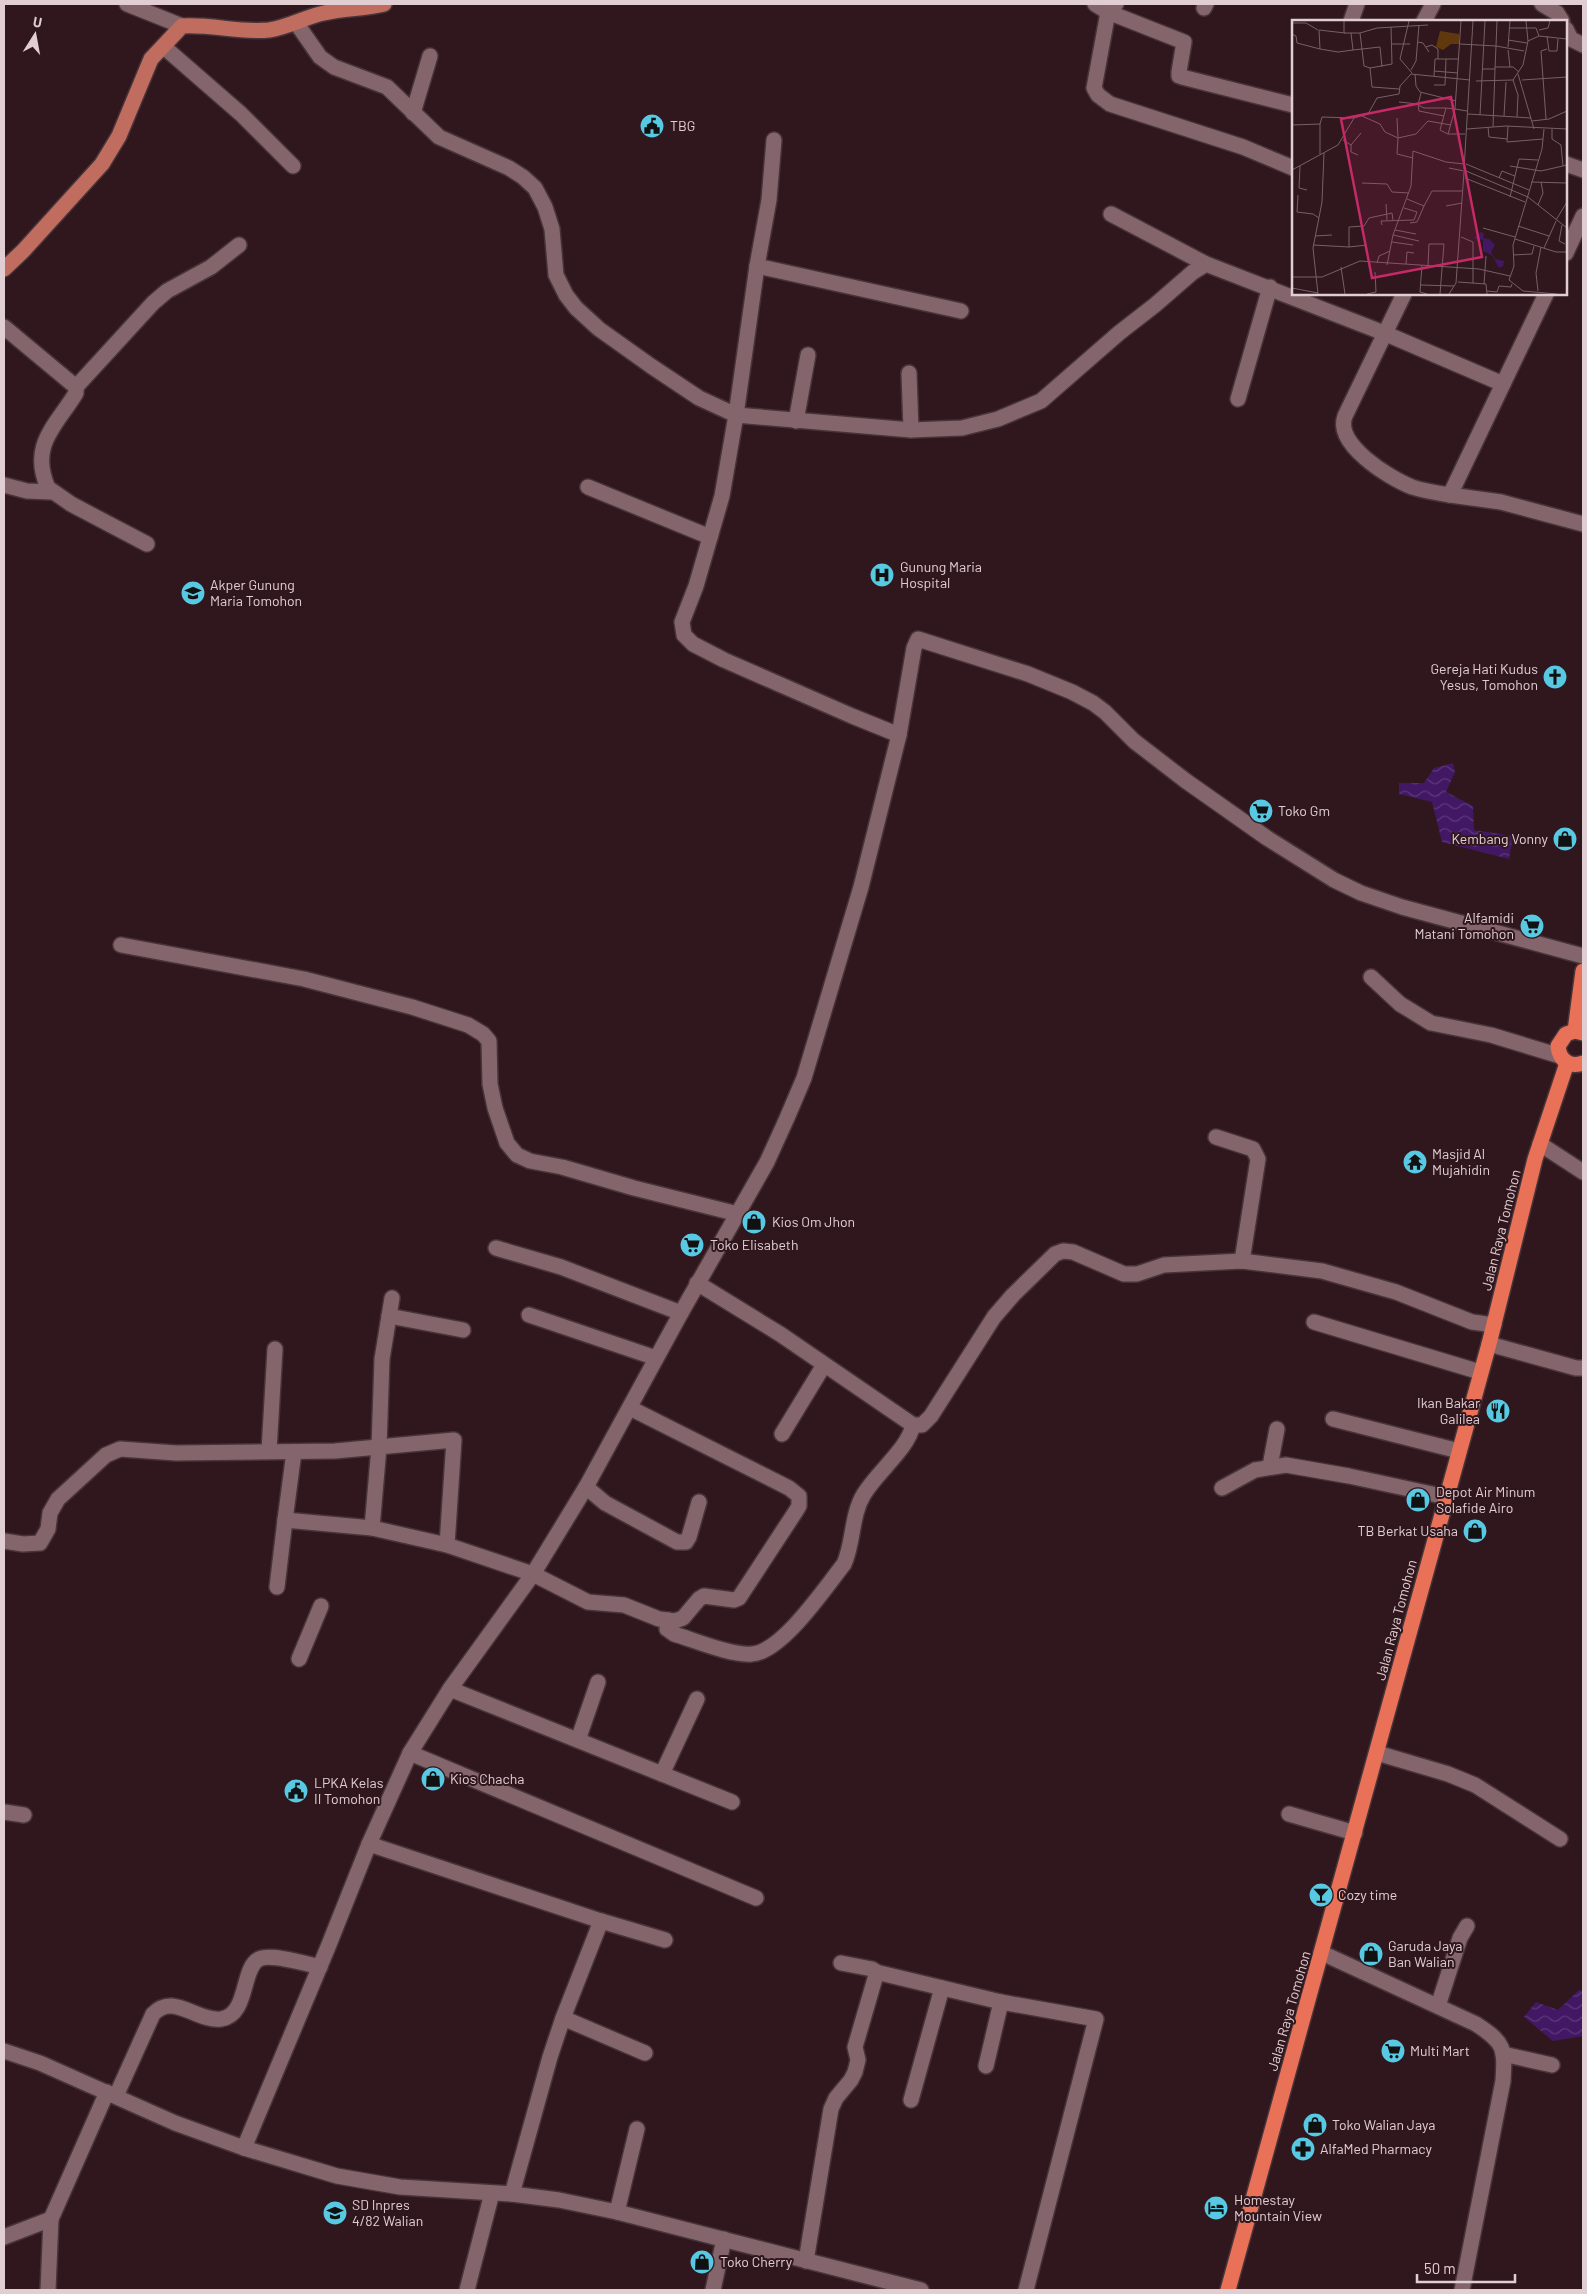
<svg xmlns="http://www.w3.org/2000/svg" width="1587" height="2294" font-family="Barlow,sans-serif">
<style>
.water{fill:url(#water-waves)}
.lines{fill:none;stroke-linecap:round;stroke-linejoin:round}
.minor-casing{stroke:#473438;stroke-width:18}
.major-casing{stroke:#473438;stroke-width:18}
.highway-casing{stroke:#473438;stroke-width:18}
.minor{stroke:#84656c;stroke-width:15}
.major{stroke:#c06c5f;stroke-width:15}
.highway{stroke:#e87157;stroke-width:15}
.labels{text-anchor:middle;stroke-width:4;stroke-linejoin:round;paint-order:stroke}
.poi-label{font-size:14px;fill:#e0ced2;stroke:#30171e;text-anchor:start}
.street-label{font-size:14px;fill:#e0ced2;stroke:#30171e}
.inset-road{fill:none;stroke:#766066;stroke-width:1}
.view{fill:#c52a67;fill-opacity:0.15;stroke:#c52a67;stroke-width:2.5}
.inset-edge{fill:none;stroke:#e0ced2;stroke-width:2.5}
</style>
<defs>
<pattern id="water-waves" width="16" height="10" patternUnits="userSpaceOnUse" patternTransform="scale(1.25)"><rect width="16" height="10" fill="#421865"/><path d="M0 5q4-4 8 0t8 0" fill="none" stroke="#5d387a"/></pattern>
</defs>
<rect width="100%" height="100%" fill="#30171e"/>
<!-- water -->
<g class="water">
<polygon points="1453,763 1455,772 1446,792 1473,806 1474,830 1513,836 1509,859 1442,842 1432,802 1399,794 1399,783 1424,783 1434,768"/>
<polygon points="1579,1990 1583,1991 1583,2036 1553,2041 1524,2017 1536,2002 1558,2010"/>
</g>
<g class="lines">
<defs>
<g id="minor">
<polyline points="127,4 182,26"/>
<polyline points="1095,4 1108,12 1094,88 1098,95 1110,104 1243,147 1293,168"/>
<polyline points="1116,4 1108,12 1184,42 1179,72 1179,76 1182,77 1293,105"/>
<polyline points="1542,4 1557,13 1562,21"/>
<polyline points="1204,8 1206,4"/>
<polyline points="1351,21 1357,4"/>
<polyline points="1424,21 1433,4"/>
<polyline points="297,24 320,57 334,67 387,87 439,137 509,168 523,177 535,188 545,207 552,229 556,275 566,295 576,308 599,329 651,366 699,398 736,415 757,266 769,200 774,140"/>
<polyline points="1566,29 1571,39 1583,45"/>
<polyline points="164,47 241,114 293,166"/>
<polyline points="413,113 430,56"/>
<polyline points="1566,164 1583,170"/>
<polyline points="1111,214 1206,264"/>
<polyline points="1566,253 1583,216"/>
<polyline points="757,266 961,311"/>
<path d="M1404,294l-59,122c-11,28 44,62 67,71 12,4 25,6 38,8"/>
<polyline points="1546,294 1450,495 1501,502 1583,524"/>
<path d="M4,327l72,60v6c-20,33 -47,52 -28,95l23,16 76,40"/>
<polyline points="909,373 911,430"/>
<polyline points="76,387 153,303 167,291 211,267 239,245"/>
<polyline points="1238,399 1270,287"/>
<polyline points="796,421 808,355"/>
<polyline points="4,485 27,491 51,492"/>
<polyline points="588,487 710,537"/>
<polyline points="899,735 852,716 724,660 693,644 684,635 682,622 696,586 722,496 736,415 911,430 962,428 998,419 1041,401 1119,333 1155,305 1193,272 1206,264 1384,333 1503,384"/>
<polyline points="121,945 304,979 412,1007 468,1025 483,1034 489,1041 490,1084 495,1108 507,1143 517,1155 530,1161 562,1167 634,1188 738,1214"/>
<polyline points="1371,977 1400,1004 1431,1023 1491,1035 1560,1056"/>
<polyline points="1216,1137 1253,1149 1258,1159 1242,1261"/>
<polyline points="1540,1144 1583,1172"/>
<polyline points="496,1248 561,1267 681,1313"/>
<polyline points="697,1283 780,1334 913,1425 922,1425 931,1416 994,1317 1013,1295 1055,1254 1063,1251 1073,1252 1124,1274 1137,1274 1164,1265 1242,1261 1322,1271 1396,1292 1472,1322 1494,1325"/>
<polyline points="529,1315 656,1358"/>
<polyline points="389,1316 463,1330"/>
<polyline points="1314,1322 1480,1372"/>
<polyline points="1489,1344 1576,1368 1583,1368"/>
<polyline points="1333,1419 1459,1451"/>
<polyline points="782,1434 824,1365"/>
<polyline points="269,1451 275,1349"/>
<polyline points="1270,1466 1277,1429"/>
<polyline points="586,1487 605,1503 677,1542 686,1542 689,1537 699,1502"/>
<polyline points="1222,1488 1255,1470 1286,1465 1349,1476 1446,1497"/>
<polyline points="285,1520 294,1452"/>
<polyline points="372,1528 379,1447 382,1359 392,1298"/>
<polyline points="4,1541 23,1544 40,1543 48,1529 50,1513 58,1499 106,1455 120,1449 176,1453 335,1451 454,1440 447,1545"/>
<polyline points="277,1587 285,1520 372,1528 447,1545 533,1574 588,1602 624,1605 659,1619 675,1621 683,1618 699,1599 704,1596 734,1600 739,1598 796,1511 799,1506 799,1496 789,1488 630,1408"/>
<path d="M668,1620l-1,9 7,5c20,6 58,22 78,20 30,-2 73,-66 92,-90 10,-22 7,-49 20,-70 13,-22 44,-45 49,-69"/>
<polyline points="299,1659 321,1606"/>
<polyline points="450,1689 732,1802"/>
<polyline points="578,1740 598,1682"/>
<polyline points="410,1753 756,1898"/>
<polyline points="1377,1753 1448,1774 1475,1785 1560,1839"/>
<polyline points="662,1774 697,1699"/>
<polyline points="4,1812 24,1815"/>
<polyline points="1289,1814 1355,1833"/>
<polyline points="369,1844 601,1921 665,1940"/>
<path d="M1322,1953l154,71c29,19 29,24 27,57l-41,209"/>
<polyline points="841,1963 872,1969 878,1973"/>
<polyline points="1438,2006 1460,1938 1467,1926"/>
<polyline points="563,2018 601,1921"/>
<polyline points="4,2051 40,2063 175,2123 244,2148 337,2176 400,2187 512,2194 559,2200 617,2212 921,2290"/>
<polyline points="1503,2054 1552,2065"/>
<polyline points="986,2066 1001,2002"/>
<path d="M116,2096l37,-82c20,-22 44,8 68,5 28,-4 20,-51 38,-60 12,-6 48,5 61,8"/>
<polyline points="911,2100 942,1988"/>
<polyline points="244,2148 328,1947 369,1844 410,1753 450,1689 533,1574 586,1487 681,1313 767,1162 787,1118 804,1078 861,887 899,735 914,648 918,639 1028,674 1072,692 1093,703 1105,712 1134,741 1186,781 1267,838 1334,880 1361,893 1402,907 1583,956"/>
<polyline points="512,2194 550,2057 563,2018 645,2053"/>
<polyline points="617,2212 637,2129"/>
<polyline points="4,2237 51,2219 107,2092"/>
<polyline points="806,2261 831,2109 836,2098 851,2080 855,2072 858,2060 855,2047 876,1975 880,1973 1001,2002 1096,2019 1026,2290"/>
<polyline points="48,2290 51,2219"/>
<polyline points="467,2290 492,2193"/>
<polyline points="713,2290 724,2239"/>
</g>
<path id="major" d="M4,269l19,-18 79,-87 17,-28 32,-77 31,-33c29,-2 58,7 87,4 20,-3 36,-13 55,-17 20,-5 41,-4 60,-9"/>
<g id="highway">
<polyline points="1575,1031 1583,971"/>
<path d="M1583,1033l-8,-2 -9,3 -8,12c1,14 12,22 25,17"/>
<polyline points="1228,2290 1489,1344 1535,1159 1567,1063"/>
</g>
</defs>
<!-- minor casing -->
<use href="#minor" class="minor-casing"/>
<!-- major casing -->
<use href="#major" class="major-casing"/>
<!-- highway casing -->
<use href="#highway" class="highway-casing"/>
<!-- minor -->
<use href="#minor" class="minor"/>
<!-- major -->
<use href="#major" class="major"/>
<!-- highway -->
<use href="#highway" class="highway"/>
</g>
<!-- icons -->
<defs>
<symbol id="civic-disc" viewBox="-11 -11 22 22"><circle r="9.5" fill="#58c9e3" stroke="#30171e"/><path d="M-.6-6.5H3V-4.5H.6V-3L4-1V1h2V6H-6V1h2V-1L-.6-3ZM-1.2 2.5V6h2.4V2.5Z" fill="#111"/></symbol>
<symbol id="hospital-disc" viewBox="-11 -11 22 22"><circle r="9.5" fill="#58c9e3" stroke="#30171e"/><path d="M-5-5h3v3.5h4V-5h3V5h-3V1.5h-4V5h-3Z" fill="#111"/></symbol>
<symbol id="university-disc" viewBox="-11 -11 22 22"><circle r="9.5" fill="#58c9e3" stroke="#30171e"/><path d="M0-5L7-2L0 1L-7-2ZM-4 1L0 2.5L4 1V4Q0 6-4 4Z" fill="#111"/></symbol>
<symbol id="church-disc" viewBox="-11 -11 22 22"><circle r="9.5" fill="#58c9e3" stroke="#30171e"/><path d="M-1.2-6h2.4v3.5h3.3v2.4h-3.3V6h-2.4V-.1h-3.3v-2.4h3.3Z" fill="#111"/></symbol>
<symbol id="supermarket-disc" viewBox="-11 -11 22 22"><circle r="9.5" fill="#58c9e3" stroke="#30171e"/><path d="M-6-5.5h2.5l.6 2H6L4.5 2H-2.5L-4.4-4H-6ZM-1.5 3.2a1.3 1.3 0 1 0 .1 0ZM3 3.2a1.3 1.3 0 1 0 .1 0Z" fill="#111"/></symbol>
<symbol id="shop-disc" viewBox="-11 -11 22 22"><circle r="9.5" fill="#58c9e3" stroke="#30171e"/><path d="M-5-2.5h2.3a2.7 3.5 0 0 1 5.4 0H5L5.5 6h-11ZM-1.5-2.5h3a1.5 2.3 0 0 0-3 0Z" fill="#111"/></symbol>
<symbol id="temple-disc" viewBox="-11 -11 22 22"><circle r="9.5" fill="#58c9e3" stroke="#30171e"/><path d="M0-6L5-2H3V0L6.5 2.5H4V6H1.5V3h-3V6H-4V2.5H-6.5L-3 0V-2H-5Z" fill="#111"/></symbol>
<symbol id="restaurant-disc" viewBox="-11 -11 22 22"><circle r="9.5" fill="#58c9e3" stroke="#30171e"/><path d="M-5-6h1v4h1v-4h1v4h1v-4h1v5L-1.5 .5V6h-2V.5L-5-1ZM5-6V6H3V1.5H1.5Q1.5-4 5-6Z" fill="#111"/></symbol>
<symbol id="bar-disc" viewBox="-11 -11 22 22"><circle r="9.5" fill="#58c9e3" stroke="#30171e"/><path d="M-6-5H6L.8 .8V4.5H3.5V6h-7V4.5H-.8V.8Z" fill="#111"/></symbol>
<symbol id="pharmacy-disc" viewBox="-11 -11 22 22"><circle r="9.5" fill="#58c9e3" stroke="#30171e"/><path d="M-2-6h4v4h4v4h-4v4h-4v-4h-4v-4h4Z" fill="#111"/></symbol>
<symbol id="hotel-disc" viewBox="-11 -11 22 22"><circle r="9.5" fill="#58c9e3" stroke="#30171e"/><path d="M-6-4.5h1.5V1H6V5H4.5V3h-9V5H-6ZM-4 0a1.8 1.8 0 1 1 3.6 0ZM.5 0V-2.5h3Q6-2.5 6 0Z" fill="#111"/></symbol>
<symbol id="school-disc" viewBox="-11 -11 22 22"><circle r="9.5" fill="#58c9e3" stroke="#30171e"/><path d="M0-5L7-2L0 1L-7-2ZM-4 1L0 2.5L4 1V4Q0 6-4 4Z" fill="#111"/></symbol>
</defs>
<g fill-rule="evenodd">
<use href="#civic-disc" x="638" y="112" width="28" height="28"/>
<use href="#hospital-disc" x="868" y="561" width="28" height="28"/>
<use href="#university-disc" x="179" y="579" width="28" height="28"/>
<use href="#church-disc" x="1541" y="663" width="28" height="28"/>
<use href="#supermarket-disc" x="1247" y="797" width="28" height="28"/>
<use href="#shop-disc" x="1551" y="825" width="28" height="28"/>
<use href="#supermarket-disc" x="1518" y="912" width="28" height="28"/>
<use href="#temple-disc" x="1401" y="1148" width="28" height="28"/>
<use href="#shop-disc" x="740" y="1208" width="28" height="28"/>
<use href="#supermarket-disc" x="678" y="1231" width="28" height="28"/>
<use href="#restaurant-disc" x="1484" y="1397" width="28" height="28"/>
<use href="#shop-disc" x="1404" y="1486" width="28" height="28"/>
<use href="#shop-disc" x="1461" y="1517" width="28" height="28"/>
<use href="#shop-disc" x="419" y="1765" width="28" height="28"/>
<use href="#civic-disc" x="282" y="1777" width="28" height="28"/>
<use href="#bar-disc" x="1307" y="1881" width="28" height="28"/>
<use href="#shop-disc" x="1357" y="1940" width="28" height="28"/>
<use href="#supermarket-disc" x="1379" y="2037" width="28" height="28"/>
<use href="#shop-disc" x="1301" y="2111" width="28" height="28"/>
<use href="#pharmacy-disc" x="1289" y="2135" width="28" height="28"/>
<use href="#hotel-disc" x="1202" y="2194" width="28" height="28"/>
<use href="#school-disc" x="321" y="2199" width="28" height="28"/>
<use href="#shop-disc" x="688" y="2248" width="28" height="28"/>
</g>
<g class="labels">
<!-- poi labels -->
<g class="poi-label">
<text x="670" y="131">TBG</text>
<text x="900" y="572">Gunung Maria<tspan x="900" dy="16">Hospital</tspan></text>
<text x="210" y="590">Akper Gunung<tspan x="210" dy="16">Maria Tomohon</tspan></text>
<text x="1538" y="674" text-anchor="end">Gereja Hati Kudus<tspan x="1538" dy="16">Yesus, Tomohon</tspan></text>
<text x="1278" y="816">Toko Gm</text>
<text x="1548" y="844" text-anchor="end">Kembang Vonny</text>
<text x="1514" y="923" text-anchor="end">Alfamidi<tspan x="1514" dy="16">Matani Tomohon</tspan></text>
<text x="1432" y="1159">Masjid Al<tspan x="1432" dy="16">Mujahidin</tspan></text>
<text x="772" y="1227">Kios Om Jhon</text>
<text x="710" y="1250">Toko Elisabeth</text>
<text x="1480" y="1408" text-anchor="end">Ikan Bakar<tspan x="1480" dy="16">Galilea</tspan></text>
<text x="1436" y="1497">Depot Air Minum<tspan x="1436" dy="16">Solafide Airo</tspan></text>
<text x="1458" y="1536" text-anchor="end">TB Berkat Usaha</text>
<text x="450" y="1784">Kios Chacha</text>
<text x="314" y="1788">LPKA Kelas<tspan x="314" dy="16">II Tomohon</tspan></text>
<text x="1338" y="1900">Cozy time</text>
<text x="1388" y="1951">Garuda Jaya<tspan x="1388" dy="16">Ban Walian</tspan></text>
<text x="1410" y="2056">Multi Mart</text>
<text x="1332" y="2130">Toko Walian Jaya</text>
<text x="1320" y="2154">AlfaMed Pharmacy</text>
<text x="1234" y="2205">Homestay<tspan x="1234" dy="16">Mountain View</tspan></text>
<text x="352" y="2210">SD Inpres<tspan x="352" dy="16">4/82 Walian</tspan></text>
<text x="720" y="2267">Toko Cherry</text>
</g>
<!-- street labels -->
<g class="street-label">
<text transform="translate(1501 1230) rotate(-76)" y="5">Jalan Raya Tomohon</text>
<text transform="translate(1396 1620) rotate(-75)" y="5">Jalan Raya Tomohon</text>
<text transform="translate(1289 2011) rotate(-74)" y="5">Jalan Raya Tomohon</text>
</g>
</g>
<!-- overview -->
<g transform="translate(1292 20)">
<rect width="275" height="275" fill="#30171e"/>
<path d="M148,11l19,3v10h-8l-8,6 -7,-3z" fill="#60380d"/>
<path d="M189,212l3,2 -1,4 6,1 6,6 -4,7 4,7 9,2 -1,5 -4,2 -7,-13 -9,-4v-11l-9,-2z" fill="#421865"/>
<path class="inset-road" d="M52,1v12h16l4,33 6,2 2,19 27,2M117,1l-9,38 12,14M169,1l-6,88 12,2M234,1l2,20M0,3h14l12,7M217,8h27l3,8M247,10l9,-2 2,-7M53,13l-26,-3 1,19 18,3 15,-2M59,13l2,17 27,-3 2,20M68,13l17,-5 51,-3M0,14l4,2 1,7 23,6M255,16l2,15h8l1,-12M216,20l19,3M236,21l11,-5 28,3M126,22l5,1 6,9M99,24h19M168,24l36,2 1,-25M134,27l6,-2 6,4v10M216,27l2,-26M216,30l2,17M203,47h18l6,5M78,48l22,-4 -1,-37M190,49h13l1,-23 28,5M119,50l5,-9 3,-36M142,51l24,2M123,54l1,12 4,6 36,9M226,54l16,55M142,56l1,-17h24M221,60l5,15 -1,22M230,60l45,-3M184,61l37,-1 10,-15 5,-24M142,65h11l1,-26M129,73l-3,12 6,3h22M107,82l19,2 1,7 25,5M176,94l63,4M188,95l5,-94M70,96l18,8 5,8 13,6 -1,-20M212,96l2,-34M254,99l-5,-68 6,-2M240,101l17,-2 18,-8M28,104v30M0,105l28,-1 2,-7 32,1M216,106l-1,16 36,-3M196,107l1,10 18,2M201,107l2,-58M175,109l39,-3 61,3M252,109l-2,20 -29,96 1,21 -5,14 14,11 34,3M260,109v10l9,6 2,21M156,114l-8,-4 6,-22 9,1 -7,25h17M51,120l8,5v7l7,3M59,125l10,-12M121,138l-16,-4 1,-16 18,-4 12,-13 23,4M174,144l63,26M8,146l-1,22 8,2M218,146l31,5 26,-6M157,148l15,3M172,149l9,-148M0,150l46,-25 16,-27 14,-4 9,-16 22,-4 1,-8 11,-12 59,6M174,151l62,26 39,31M173,158l60,24M207,158l3,-7 13,5M239,162l36,1M70,163l25,1 5,8 17,1M6,175l-1,17 16,2 6,4M218,177l9,-38 19,1M115,179l17,7 8,-15h30M94,184l1,16M246,185l5,-12 -2,-11M154,186l16,-3M264,200l11,-18M118,203l7,-1 7,-16M90,205l-1,-4 33,-1 3,-8 -13,-4M270,205l-3,16 6,3M226,206l31,10M191,208l32,9M103,210l21,4M101,215l26,6M23,216l17,-1M169,217l12,5v41M223,219l41,13h11M100,222l21,3M21,225l36,2M75,225l-18,2v-20l15,-1 5,-8 23,-5 1,7M252,228l12,-27M221,235l19,-1 2,-8M85,243l2,-7 11,-5M114,244l1,-12 7,1M95,245l6,-30 18,-49 2,-35 33,11 18,2M130,245l-2,27 7,2M136,245l1,-21h15l-4,50M49,247l4,27M0,257h30l38,-16 119,8 31,7M166,262l28,2 1,10M192,264l2,-28M129,265l33,1M0,268l26,5M195,271l10,1 2,-6 12,1 1,-3M246,271l-2,-18 5,-26M26,274l-5,-46 9,-46 2,-49M75,274l9,-2 -1,-20M157,274l7,-11 8,-111"/>
<path class="view" d="M159,77l31,160 -110,21 -31,-159z"/>
<rect width="275" height="275" class="inset-edge"/>
</g>
<!-- border -->
<rect width="1587" height="2294" fill="none" stroke="#e0ced2" stroke-width="10"/>
<!-- north arrow -->
<g transform="translate(35 35) rotate(11)" stroke="#30171e" stroke-width="4" paint-order="stroke">
<path d="M0-4L9 19L0 12L-9 19Z" fill="#e0ced2"/>
<text y="-8" font-size="14" font-weight="bold" text-anchor="middle" fill="#e0ced2">U</text>
</g>
<!-- scale -->
<path d="M1417 2274v8h98v-8" fill="none" stroke="#e0ced2" stroke-width="2.5"/>
<text x="1424" y="2274" font-size="15" fill="#e0ced2" stroke="#30171e" stroke-width="4" paint-order="stroke">50 m</text>
</svg>
